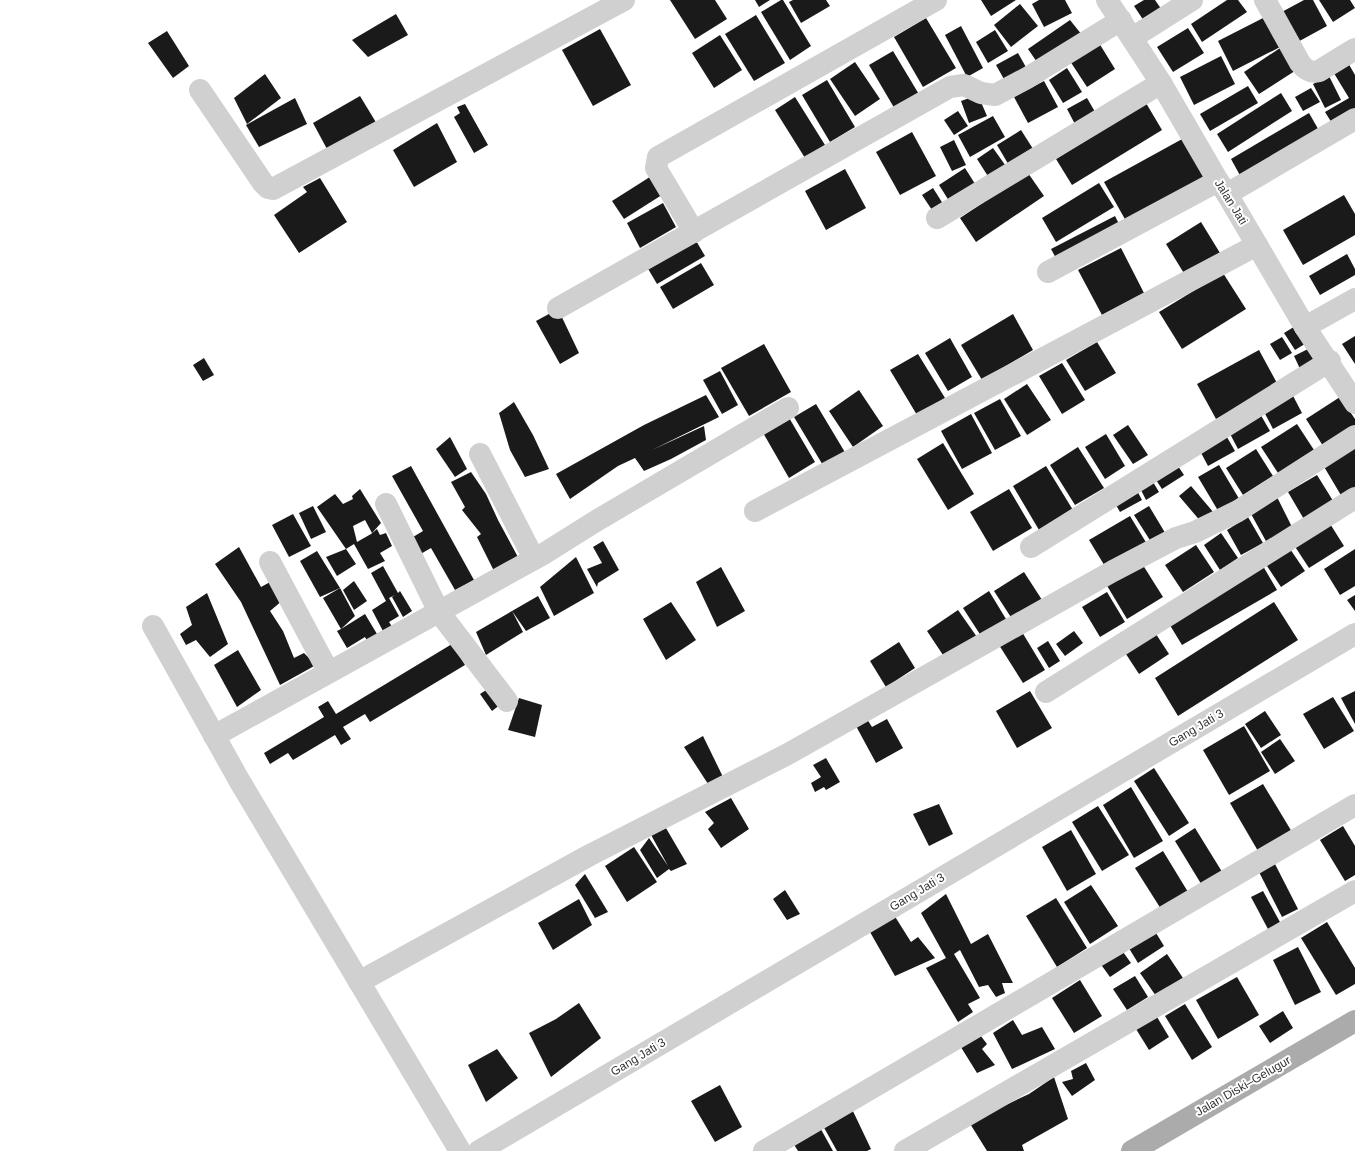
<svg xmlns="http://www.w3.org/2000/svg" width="1355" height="1151" font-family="Helvetica,sans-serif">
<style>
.building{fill:#1a1a1a}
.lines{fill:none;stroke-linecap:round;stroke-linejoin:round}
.minor{stroke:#d0d0d0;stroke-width:22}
.major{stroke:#ababab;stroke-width:22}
.labels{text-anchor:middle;stroke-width:4;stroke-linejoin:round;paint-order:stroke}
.street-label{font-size:12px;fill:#333;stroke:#fff}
</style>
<rect width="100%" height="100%" fill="#fff"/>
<!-- building -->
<g class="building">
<polygon points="670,0 715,0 727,19 695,39"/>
<polygon points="755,0 770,0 759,7"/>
<polygon points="781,0 783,0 811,46 790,60 761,12"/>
<polygon points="793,0 826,0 830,6 801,23 789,2"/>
<polygon points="981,0 1016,0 991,16"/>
<polygon points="1039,0 1065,0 1072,13 1044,27 1032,4"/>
<polygon points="1144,0 1155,0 1164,13 1146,24 1134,6"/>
<polygon points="1227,0 1238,0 1247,12 1202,42 1191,24"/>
<polygon points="1304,0 1313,0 1327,26 1294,44 1278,14"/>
<polygon points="1319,0 1350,0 1355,8 1333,22"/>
<polygon points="1020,4 1038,26 1011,47 994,25"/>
<polygon points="396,14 408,35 368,57 352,40"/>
<polygon points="756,15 785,63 754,81 725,34"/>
<polygon points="1269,15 1284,45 1233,71 1218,41"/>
<polygon points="926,18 956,68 923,87 894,37"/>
<polygon points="1070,20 1082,35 1039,65 1028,49"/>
<polygon points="961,26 983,68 967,77 945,35"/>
<polygon points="1188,28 1204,53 1173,72 1157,47"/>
<polygon points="600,29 631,85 593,106 562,50"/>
<polygon points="995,30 1008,51 988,63 976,42"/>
<polygon points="167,31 189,66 173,78 148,43"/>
<polygon points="720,35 742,70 714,88 692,53"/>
<polygon points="1099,43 1115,69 1087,87 1070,61"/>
<polygon points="1286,44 1301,67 1259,94 1244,72"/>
<polygon points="893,51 920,96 896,111 869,65"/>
<polygon points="1018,53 1027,69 1005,81 996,65"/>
<polygon points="1221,56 1235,84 1194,105 1180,77"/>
<polygon points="1347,61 1355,75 1355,115 1335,128 1325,112 1349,98 1332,70"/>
<polygon points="855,62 880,99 855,116 830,79"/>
<polygon points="1067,68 1082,92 1063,103 1049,80"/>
<polygon points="265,74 281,98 247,124 234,98"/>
<polygon points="1329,76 1341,100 1325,108 1313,84"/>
<polygon points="827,80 855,127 830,142 802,95"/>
<polygon points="1044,81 1058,107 1028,123 1014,97"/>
<polygon points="1248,86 1258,103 1210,131 1200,114"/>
<polygon points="1311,88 1320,102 1303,111 1295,97"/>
<polygon points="1281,93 1292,111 1228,152 1217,134"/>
<polygon points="978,95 987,116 969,123 961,101"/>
<polygon points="360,96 377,124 327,149 313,123"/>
<polygon points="795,97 825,145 805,158 775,110"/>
<polygon points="295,98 307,124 259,147 246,125"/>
<polygon points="1087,98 1098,117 1077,128 1067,109"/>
<polygon points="1146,103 1162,130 1072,185 1056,159"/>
<polygon points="465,104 488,145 474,153 454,117 460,113 457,107"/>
<polygon points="958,111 968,126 954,135 944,120"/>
<polygon points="1309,113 1321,134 1242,179 1231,159"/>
<polygon points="993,116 1005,137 970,157 958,135"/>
<polygon points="437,123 457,162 414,187 393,150"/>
<polygon points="1021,130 1035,152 1010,167 997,145"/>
<polygon points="912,132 936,176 900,195 876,152"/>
<polygon points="1184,138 1205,177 1126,221 1104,182"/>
<polygon points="954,140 966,165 952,171 940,147"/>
<polygon points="993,148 1008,169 991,181 977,159"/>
<polygon points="965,168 977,187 951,204 939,185"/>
<polygon points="845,169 866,208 826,230 805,191"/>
<polygon points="1028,173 1044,196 976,242 960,218"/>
<polygon points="653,175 665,193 624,219 612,201"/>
<polygon points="320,178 347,222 299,253 274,215 307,192 303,187"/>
<polygon points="1099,183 1114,207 1056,242 1042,218"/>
<polygon points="933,188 945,207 934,213 922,195"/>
<polygon points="1344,195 1355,214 1355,235 1303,265 1283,230"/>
<polygon points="663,203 676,227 640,248 627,223"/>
<polygon points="1115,216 1122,230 1058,262 1051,249"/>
<polygon points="1201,222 1220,253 1185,275 1166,244"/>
<polygon points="695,239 705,256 657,284 647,267"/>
<polygon points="1121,248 1144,293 1102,315 1078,270"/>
<polygon points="1347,254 1355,269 1355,275 1320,295 1309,276"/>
<polygon points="701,263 714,285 673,309 660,287"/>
<polygon points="1223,273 1246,309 1182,349 1159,312"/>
<polygon points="558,309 579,353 560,364 536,321"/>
<polygon points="1013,314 1033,350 982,380 961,345"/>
<polygon points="1297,325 1308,342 1295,350 1284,333"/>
<polygon points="1355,336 1355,364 1342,344"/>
<polygon points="1282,337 1292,353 1280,360 1270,344"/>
<polygon points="950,338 972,377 948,391 925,353"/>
<polygon points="1097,342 1116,373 1085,391 1066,360"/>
<polygon points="764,344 791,392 749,416 721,368"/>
<polygon points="1310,348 1318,365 1302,373 1294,356"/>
<polygon points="1259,350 1278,385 1216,419 1197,384"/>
<polygon points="918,354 945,398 917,415 890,370"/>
<polygon points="204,358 214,375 203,381 193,365"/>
<polygon points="1062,363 1085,400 1062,414 1039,376"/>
<polygon points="720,371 738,405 722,414 703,380"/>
<polygon points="1027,384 1051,420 1027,435 1004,399"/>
<polygon points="859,390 883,426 853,447 829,411"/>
<polygon points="1291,392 1302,413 1273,429 1262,408"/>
<polygon points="706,395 719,417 652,450 704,426 706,440 671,459 644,471 635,458 618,466 570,499 556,474 644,425"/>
<polygon points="1340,397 1355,419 1355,429 1325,449 1306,419"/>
<polygon points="1000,399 1021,436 995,450 974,413"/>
<polygon points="514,402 533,435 549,469 525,477 510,450 499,413"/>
<polygon points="816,404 846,454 824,467 794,417"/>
<polygon points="1259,412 1270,431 1238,449 1228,430"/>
<polygon points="971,414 992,453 962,469 941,431"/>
<polygon points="788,416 815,462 789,478 762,431"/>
<polygon points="1297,424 1314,450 1278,473 1261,447"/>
<polygon points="1128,425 1148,455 1133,464 1113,435"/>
<polygon points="1224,432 1235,451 1208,466 1198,447"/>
<polygon points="1106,434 1125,466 1105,479 1085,447"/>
<polygon points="450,437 467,469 455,477 436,449"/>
<polygon points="943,443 974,494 948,510 917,459"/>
<polygon points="1078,447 1104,488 1075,505 1050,465"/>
<polygon points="1355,447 1355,489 1342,497 1323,465"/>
<polygon points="1256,449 1273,476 1243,495 1226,468"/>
<polygon points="1174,460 1184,475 1162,489 1152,474"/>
<polygon points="1219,465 1241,502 1220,514 1198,477"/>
<polygon points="411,466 474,580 455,590 431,548 417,556 408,540 423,531 392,476"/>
<polygon points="1046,466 1076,515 1042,535 1013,486"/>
<polygon points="471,472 486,494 498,520 519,559 496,575 477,537 481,534 462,510 465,507 451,482"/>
<polygon points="1317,475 1335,504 1305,521 1288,492"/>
<polygon points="1150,477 1159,492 1146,500 1138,484"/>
<polygon points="1134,485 1142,500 1120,512 1112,498"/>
<polygon points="1191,486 1214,513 1202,523 1179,496"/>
<polygon points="360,489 381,523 372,533 365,520 353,526 357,542 371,534 377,529 380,535 386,533 392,546 380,553 385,561 368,569 354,544 346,549 317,507 335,494 343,504 353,499 352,496"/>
<polygon points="1009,489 1032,528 993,551 970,512"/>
<polygon points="1277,497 1293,529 1267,543 1250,512"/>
<polygon points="313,506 326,532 311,539 299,513"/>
<polygon points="1149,506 1167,536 1153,545 1134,515"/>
<polygon points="293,514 311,546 289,557 272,525"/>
<polygon points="1130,516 1147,544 1106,568 1089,540"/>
<polygon points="1248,517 1263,543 1241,555 1227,530"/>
<polygon points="1327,519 1344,546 1309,568 1292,542"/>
<polygon points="1221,533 1238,558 1220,570 1204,545"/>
<polygon points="603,541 619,570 598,583 597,587 587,569 602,563 593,547"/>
<polygon points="1286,543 1305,571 1281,587 1263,560"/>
<polygon points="1196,545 1214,572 1183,592 1165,565"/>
<polygon points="239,547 261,587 272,581 283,600 270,611 283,631 294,658 304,653 316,665 280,685 241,602 215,564"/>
<polygon points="346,549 356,564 337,576 326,557"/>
<polygon points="1355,549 1355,586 1340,595 1324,569"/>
<polygon points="317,551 340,588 320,597 300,561"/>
<polygon points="576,557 594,593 554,616 540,587"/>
<polygon points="1141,562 1163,597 1127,619 1106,584"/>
<polygon points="383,566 398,593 400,591 412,611 403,617 392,597 395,595 389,598 399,616 389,622 393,628 384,633 372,610 386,601 371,573"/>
<polygon points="1263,566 1277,590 1182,645 1168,622"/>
<polygon points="721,567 745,611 717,627 696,582"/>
<polygon points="1024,572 1044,603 1014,622 994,591"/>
<polygon points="354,581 367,601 354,610 343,590"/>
<polygon points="340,588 355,616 341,629 365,614 380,639 370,646 365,637 347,648 337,631 341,629 323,598"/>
<polygon points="989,591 1009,624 983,639 963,608"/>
<polygon points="1107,592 1125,622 1100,637 1082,607"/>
<polygon points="207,593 228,644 210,657 196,640 186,645 180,634 192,625 186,607"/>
<polygon points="1355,595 1355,611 1347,600"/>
<polygon points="538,596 550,618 526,631 512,611 523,632 486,655 476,632 512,611"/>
<polygon points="671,602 696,640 666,660 643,619"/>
<polygon points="1274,602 1298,640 1178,716 1155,678"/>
<polygon points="958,610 977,637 945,658 927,631"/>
<polygon points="1152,628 1169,654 1139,674 1122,648"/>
<polygon points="1074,631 1083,643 1065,656 1056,644"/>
<polygon points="1022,632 1045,670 1023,683 999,645"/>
<polygon points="1048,641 1060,661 1049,668 1037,648"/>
<polygon points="899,642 915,668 886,687 870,661"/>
<polygon points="452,644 465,665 370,722 365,714 343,727 351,739 341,745 335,735 293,760 288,753 270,764 264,753 324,717 318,707 328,701 336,714"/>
<polygon points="238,650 261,690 237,707 214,665"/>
<polygon points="491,687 501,704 492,711 480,694"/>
<polygon points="1030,691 1052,728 1017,748 996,711"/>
<polygon points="1355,691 1355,724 1341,698"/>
<polygon points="1333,697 1354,731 1324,749 1303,714"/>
<polygon points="519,698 542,705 535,737 508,730"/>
<polygon points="1265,711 1281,735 1261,748 1245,724"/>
<polygon points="867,719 872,727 887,719 903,748 876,763 856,726"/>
<polygon points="1244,726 1270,771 1229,795 1203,750"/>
<polygon points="703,736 724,779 710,787 684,747"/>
<polygon points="1280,739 1295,761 1275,774 1261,752"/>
<polygon points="826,758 840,782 826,790 824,787 815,792 811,783 821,777 813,765"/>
<polygon points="1154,768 1189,823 1169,836 1134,781"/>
<polygon points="1263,784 1292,832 1258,851 1230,803"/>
<polygon points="1131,787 1163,841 1134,858 1103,805"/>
<polygon points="731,798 749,829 721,848 708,829 714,823 705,812"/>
<polygon points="939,804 953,834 929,846 913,814"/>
<polygon points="1098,806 1129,855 1102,871 1072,822"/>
<polygon points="663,823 687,864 671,871 669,869 657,878 640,850 649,838 668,866 650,833"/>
<polygon points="1343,826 1355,846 1355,875 1345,881 1320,840"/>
<polygon points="1195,828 1224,875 1203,887 1175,841"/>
<polygon points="1071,830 1096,874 1067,891 1042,847"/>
<polygon points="634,847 657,882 627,902 605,866"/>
<polygon points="1163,851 1188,892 1161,909 1135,868"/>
<polygon points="1275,864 1298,909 1282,917 1259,872"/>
<polygon points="585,874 608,912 595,918 575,885"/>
<polygon points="1091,885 1118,926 1090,944 1064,902"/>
<polygon points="785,890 800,914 787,920 773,899"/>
<polygon points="1263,891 1281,924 1269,931 1251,897"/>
<polygon points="946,894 971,944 988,934 1013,983 1002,983 1005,993 996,997 988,985 979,987 960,950 954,954 980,998 968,1004 973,1012 958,1022 926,968 946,958 921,913"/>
<polygon points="1056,898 1087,948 1057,967 1026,916"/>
<polygon points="579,899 592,925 553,950 538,923"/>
<polygon points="894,915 911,942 918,937 935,958 895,976 870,932"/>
<polygon points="1327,922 1355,968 1355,984 1336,995 1301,938"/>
<polygon points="1153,928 1164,946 1138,963 1127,945"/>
<polygon points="1118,945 1131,963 1110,977 1097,959"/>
<polygon points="1298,947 1321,992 1295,1005 1273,960"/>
<polygon points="1167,954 1183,978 1156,996 1140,973"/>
<polygon points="1135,976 1148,997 1127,1010 1113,989"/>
<polygon points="1237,977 1259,1015 1218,1039 1196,1000"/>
<polygon points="1080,980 1102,1016 1074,1033 1052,998"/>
<polygon points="579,1003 601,1038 551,1077 529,1033 556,1019"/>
<polygon points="1185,1004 1212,1047 1192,1060 1165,1016"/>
<polygon points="1283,1011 1293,1028 1270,1043 1259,1026"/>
<polygon points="1157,1017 1169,1037 1149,1050 1136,1029"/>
<polygon points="1013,1020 1022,1035 1042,1027 1055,1049 1012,1069 993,1033"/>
<polygon points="977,1031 987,1044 982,1049 995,1065 977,1073 959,1044"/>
<polygon points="497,1049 518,1078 486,1102 468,1065"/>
<polygon points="1086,1063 1095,1080 1072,1096 1062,1082 1073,1079 1071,1071"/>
<polygon points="1054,1077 1068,1119 1022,1145 1024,1151 987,1151 969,1122 1029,1094"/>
<polygon points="720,1085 742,1127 715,1142 691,1101"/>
<polygon points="851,1107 871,1149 867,1151 837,1151 822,1124"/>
<polygon points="818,1124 833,1151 798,1151 793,1143"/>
</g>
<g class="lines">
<!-- minor -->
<g class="minor">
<polyline points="1107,0 1161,83 1218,181 1227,194 1305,327 1355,403"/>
<path d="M1265,0l35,63c6,8 11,10 19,8l36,-22"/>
<polyline points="1132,38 1192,0"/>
<polyline points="200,90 263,183 268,188 273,189 624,0"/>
<polyline points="1227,194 1355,119"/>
<polyline points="937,218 1161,83"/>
<polyline points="694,232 656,168 658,157 936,0"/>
<polyline points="1048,272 1218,181"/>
<polyline points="558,308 950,87 964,85 981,93 995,95 1027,78 1121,20"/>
<polyline points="1305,327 1355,299"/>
<polyline points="480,454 534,559"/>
<polyline points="386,504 439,612 507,701"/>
<polyline points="755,511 1257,245"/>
<polyline points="1031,547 1330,361"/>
<polyline points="270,562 328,671"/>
<polyline points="153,626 239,780 460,1151"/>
<polyline points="1046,692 1355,498"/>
<polyline points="214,736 545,553 596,521 788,408"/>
<polyline points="359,982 590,855 786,755 1113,571 1176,538 1195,532 1238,511 1355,436"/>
<polyline points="479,1151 1355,634"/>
<polyline points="764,1151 1355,805"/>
<polyline points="905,1151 1355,891"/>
</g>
<!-- major -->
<polyline class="major" points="1132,1151 1355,1021"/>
</g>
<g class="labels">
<!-- street labels -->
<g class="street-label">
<text transform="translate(1231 202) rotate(58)" y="4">Jalan Jati</text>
<text transform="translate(1196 728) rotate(-31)" y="4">Gang Jati 3</text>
<text transform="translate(917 892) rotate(-31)" y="4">Gang Jati 3</text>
<text transform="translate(638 1057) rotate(-31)" y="4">Gang Jati 3</text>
<text transform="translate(1243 1086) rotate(-30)" y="4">Jalan Diski–Gelugur</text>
</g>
</g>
</svg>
